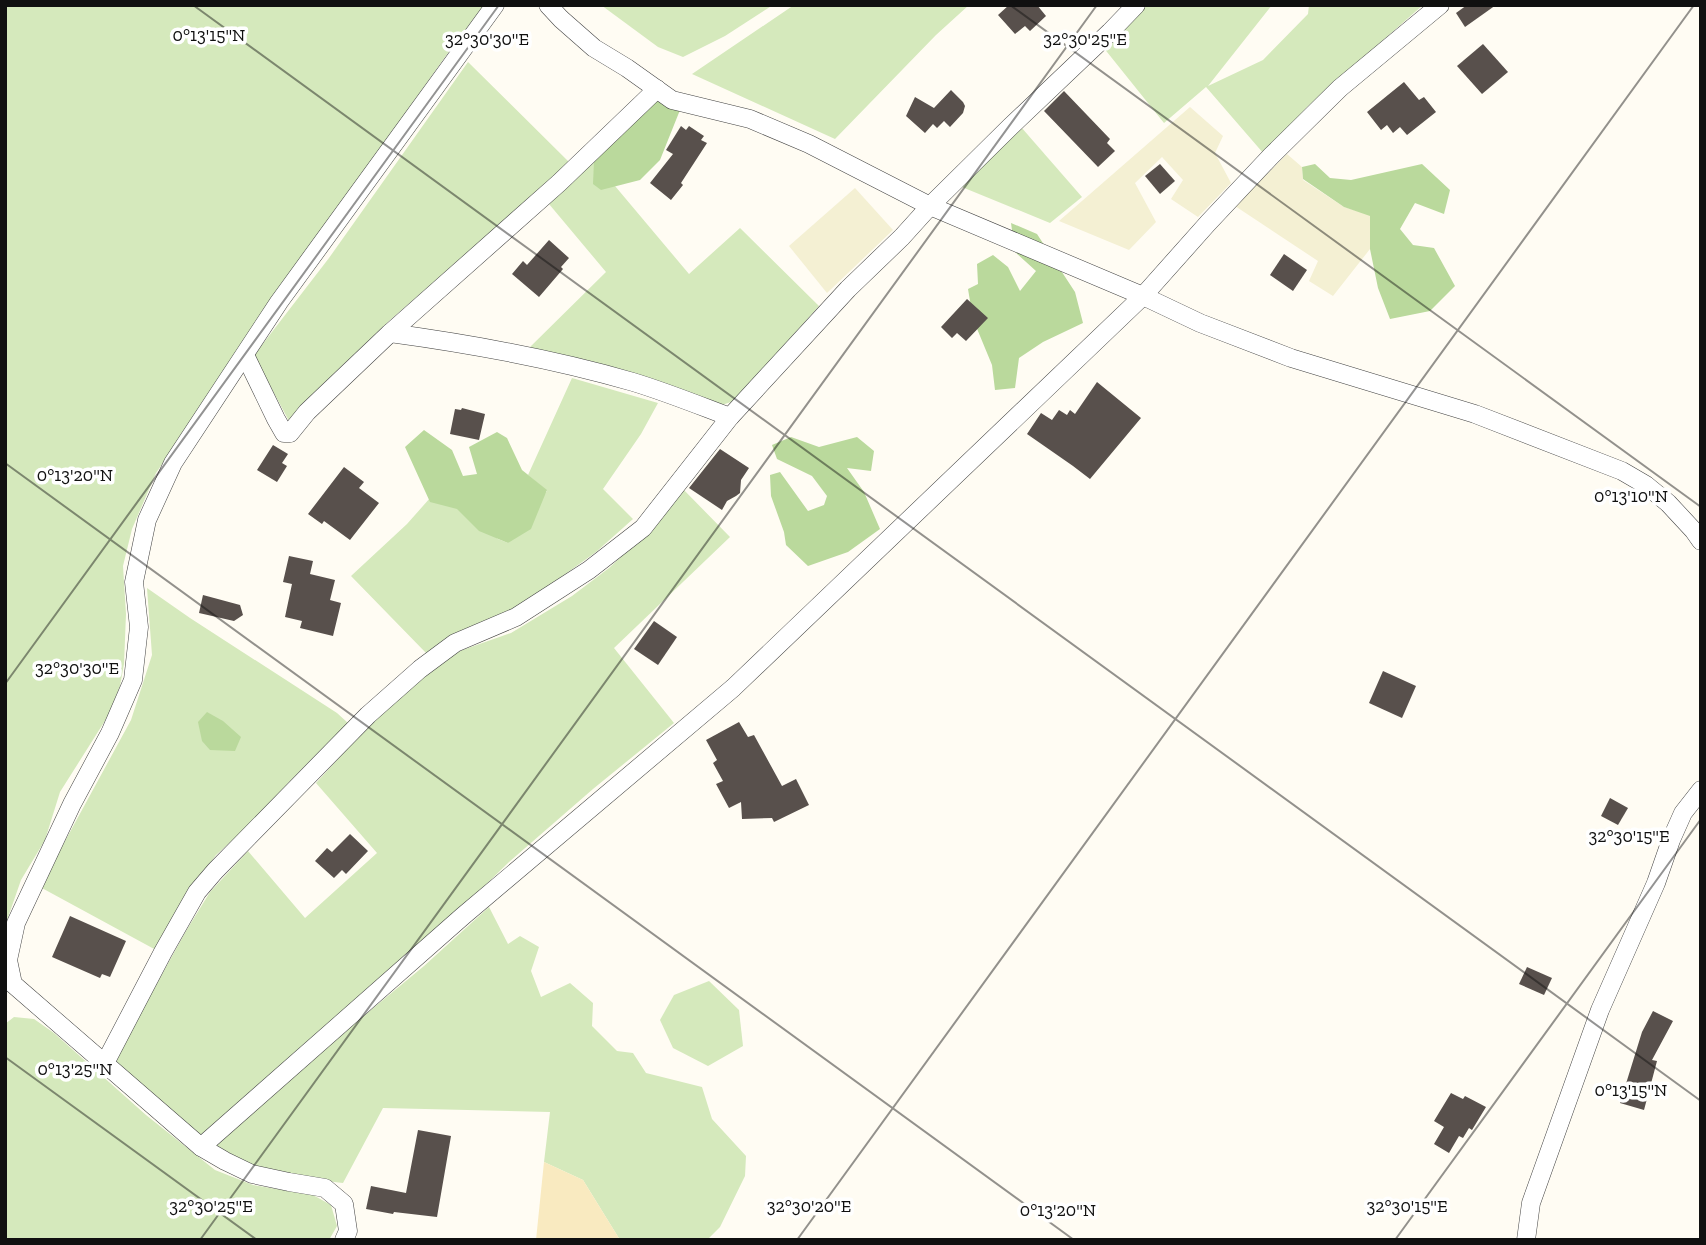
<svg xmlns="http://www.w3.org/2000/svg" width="1706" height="1245" font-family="'Zilla Slab',serif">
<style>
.farmland{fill:#f4f0d3}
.green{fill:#d5e9bc}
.forest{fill:#bad99c}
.sand{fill:#f9eac0}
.building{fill:#58504c}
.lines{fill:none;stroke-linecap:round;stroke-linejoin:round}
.street-casing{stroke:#434343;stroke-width:19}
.street{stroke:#fff;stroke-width:18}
.ticks{fill:none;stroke:#101010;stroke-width:2;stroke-opacity:0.45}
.ticks-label{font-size:18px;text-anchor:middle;fill:#101010;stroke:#fff;stroke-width:7;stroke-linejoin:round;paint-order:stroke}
</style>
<rect width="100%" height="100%" fill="#fffcf3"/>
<!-- farmland -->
<g class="farmland">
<polygon points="1190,107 1223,136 1215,153 1231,183 1198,217 1171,199 1183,180 1162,157 1135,183 1156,222 1129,250 1059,221"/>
<polygon points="1287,154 1302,167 1303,180 1344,207 1370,215 1370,249 1333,296 1309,281 1318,261 1235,206"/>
<polygon points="855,188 893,230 827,293 789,246"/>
</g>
<!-- green -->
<g class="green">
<polygon points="5,5 484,5 445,57 305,255 156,473 132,529 123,566 126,614 124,664 120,686 108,716 60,792 45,840 21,880 5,926"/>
<polygon points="601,5 773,5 725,36 683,57 658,47"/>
<polygon points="794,5 969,5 936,35 835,139 692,74"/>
<polygon points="1146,5 1272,5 1208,86 1263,60 1308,14 1309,5 1423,5 1307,107 1264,154 1206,87 1164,123 1103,47"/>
<polygon points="468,62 570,163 390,320 300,406 289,421 260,367 255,354 329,258"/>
<polygon points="1021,127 1082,197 1050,223 957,185"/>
<polygon points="594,161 689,274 740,228 819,306 734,401 722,405 590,361 529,348 606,272 549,204"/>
<polygon points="572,378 658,403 641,434 603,489 633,519 596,552 514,611 427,654 351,576 407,524 438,489 498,539 508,543 547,491 528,475"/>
<polygon points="681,487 730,537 614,648 674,723 593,789 509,862 465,905 201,1137 114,1061 186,931 210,892 248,851 305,918 377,853 316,783 380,713 415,682 454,653 511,633 572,596 609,568 651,529"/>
<polygon points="147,588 190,618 337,713 348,723 288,783 258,817 216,855 185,897 156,950 40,887 131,720 152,655"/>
<polygon points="489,907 508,944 520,936 539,947 531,971 541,997 570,983 593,1003 592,1026 617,1051 633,1053 646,1073 702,1087 712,1119 746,1156 745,1176 720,1227 707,1240 620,1240 583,1180 544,1162 550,1112 383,1108 343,1183 282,1176 261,1170 211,1146 313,1058 424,966"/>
<polygon points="709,981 739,1010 743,1046 708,1066 673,1048 660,1020 674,995"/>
<polygon points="14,1017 34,1019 54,1033 146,1115 215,1170 253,1185 313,1195 331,1205 337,1226 329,1240 5,1240 5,1024"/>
</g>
<!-- forest -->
<g class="forest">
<polygon points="661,96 680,110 660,160 640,180 601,190 593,184 594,161"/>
<polygon points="1315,164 1330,178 1351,180 1422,164 1450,190 1444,214 1415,203 1400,229 1413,245 1434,248 1455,286 1430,311 1390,319 1378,288 1370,249 1370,216 1344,207 1303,179 1302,167"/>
<polygon points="1011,223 1037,234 1075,292 1083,323 1043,342 1019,358 1015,388 995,390 992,365 973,319 968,289 978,284 977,264 993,255 1008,267 1020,291 1036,271 1015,252"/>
<polygon points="424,430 452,450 463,476 477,474 469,447 497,432 507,438 522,470 547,490 531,529 508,543 479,531 457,509 430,502 405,447"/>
<polygon points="791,437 819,447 857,437 874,451 871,471 847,468 864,492 880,529 848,552 808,566 786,545 784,532 771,496 770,475 780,472 808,511 824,505 827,496 812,476 777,459 772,445"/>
<polygon points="207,712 223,721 241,737 235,751 210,750 202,741 198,722"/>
</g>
<!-- sand -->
<polygon class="sand" points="544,1162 583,1180 620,1240 536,1240"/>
<!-- building -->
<g class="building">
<polygon points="1009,5 1037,5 1046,16 1030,31 1025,26 1015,34 998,15"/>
<polygon points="1467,5 1496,5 1465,27 1456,13"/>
<polygon points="1483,44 1508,72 1482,94 1457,66"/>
<polygon points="1404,82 1419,100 1424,97 1436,112 1407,135 1400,127 1393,133 1387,125 1381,130 1367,112"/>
<polygon points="951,90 963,102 965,106 963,113 950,127 944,121 937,128 933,124 925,133 906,116 915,97 934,108"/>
<polygon points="1064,91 1110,139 1107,143 1115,151 1098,167 1044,111"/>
<polygon points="681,126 686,130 689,126 704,136 701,140 707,143 681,183 683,185 671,200 650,183 673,154 666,150"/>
<polygon points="1160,164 1175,181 1160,194 1145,176"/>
<polygon points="549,240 569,258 561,267 563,269 539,297 512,274 523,261 527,265"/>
<polygon points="1284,254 1307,270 1293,291 1270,275"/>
<polygon points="967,299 988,318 966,341 957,333 952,338 941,327"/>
<polygon points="1097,382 1141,418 1090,479 1073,466 1027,434 1041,413 1052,420 1059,410 1067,415 1070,410 1075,414"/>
<polygon points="462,408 485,414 479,440 450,434 455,409 461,410"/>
<polygon points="273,445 288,454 282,463 287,466 277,482 257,470"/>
<polygon points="720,449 749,468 741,480 740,493 736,496 727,501 722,510 689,488"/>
<polygon points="344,467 364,482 359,488 379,503 350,540 324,521 322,524 308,514"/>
<polygon points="289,556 313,561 310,574 335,580 330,600 341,603 333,636 300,628 302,621 285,617 292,584 283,582"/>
<polygon points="203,595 240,605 243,615 234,621 199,613"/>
<polygon points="654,621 677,637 658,665 634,649"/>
<polygon points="1383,671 1416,686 1402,718 1369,703"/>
<polygon points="739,722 748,737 754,735 782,786 796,779 809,805 774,822 772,818 742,819 741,802 729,808 716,784 723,781 713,763 717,760 706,740"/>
<polygon points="1610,798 1628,808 1618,825 1601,816"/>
<polygon points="350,834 368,851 346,874 342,870 334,878 315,861 327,848 332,852"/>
<polygon points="70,916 126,941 110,977 102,974 100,978 52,957"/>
<polygon points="1527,967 1552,978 1544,995 1519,984"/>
<polygon points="1653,1011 1673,1021 1652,1060 1657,1061 1644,1110 1620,1103 1642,1032"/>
<polygon points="1451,1093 1463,1099 1465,1096 1486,1107 1472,1130 1469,1128 1463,1138 1459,1136 1449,1153 1434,1144 1444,1127 1434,1121"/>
<polygon points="418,1130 451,1136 437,1217 394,1212 393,1214 366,1209 371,1186 406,1193"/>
</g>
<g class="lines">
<defs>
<g id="street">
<polyline points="548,5 561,19 594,48 627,68 672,100 750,119 809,144 930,206 1143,296 1200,323 1291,358 1475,414 1622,471 1646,485 1668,503 1694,531 1701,541"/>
<path d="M390,333c81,11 164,26 243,49 33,10 65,23 97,35"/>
<polyline points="245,355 276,419 284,433 290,433 307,412 390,333 559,183 657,89"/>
<polyline points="105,1063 163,952 197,892 215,871 368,715 420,669 455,643 516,617 589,570 643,528 730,417 848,289 902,237 930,206 1010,127 1110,32 1136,5"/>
<polyline points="201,1147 463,916 733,688 1143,296 1208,223 1271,156 1340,88 1440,5"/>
<polyline points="344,1240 348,1231 344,1204 325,1188 289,1182 252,1174 225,1161 201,1147 13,984 8,960 16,923 72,804 110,733 133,680 139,627 134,582 147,520 173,463 279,302 495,5"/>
<polyline points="1526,1240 1531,1203 1600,1010 1656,883 1671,840 1683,813 1701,790"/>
</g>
</defs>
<!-- street casing -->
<use href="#street" class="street-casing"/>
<!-- street -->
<use href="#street" class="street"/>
</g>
<!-- ticks -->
<path class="ticks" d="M193,5l1508,1096M1010,5l691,502M5,463l1069,777M5,684l494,-679M5,1057l252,183M200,1240l897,-1235M797,1240l897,-1235M1395,1240l306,-421"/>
<g class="ticks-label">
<text x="209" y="41">0°13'15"N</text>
<text x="1085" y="45">32°30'25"E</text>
<text x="487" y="45">32°30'30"E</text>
<text x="75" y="481">0°13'20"N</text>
<text x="1631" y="502">0°13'10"N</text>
<text x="77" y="674">32°30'30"E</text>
<text x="1629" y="842">32°30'15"E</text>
<text x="75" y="1075">0°13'25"N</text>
<text x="1631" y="1096">0°13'15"N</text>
<text x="211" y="1212">32°30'25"E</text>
<text x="809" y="1212">32°30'20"E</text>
<text x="1407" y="1212">32°30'15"E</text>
<text x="1058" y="1216">0°13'20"N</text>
</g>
<!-- border -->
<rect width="1706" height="1245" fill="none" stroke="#101010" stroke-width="14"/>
</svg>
